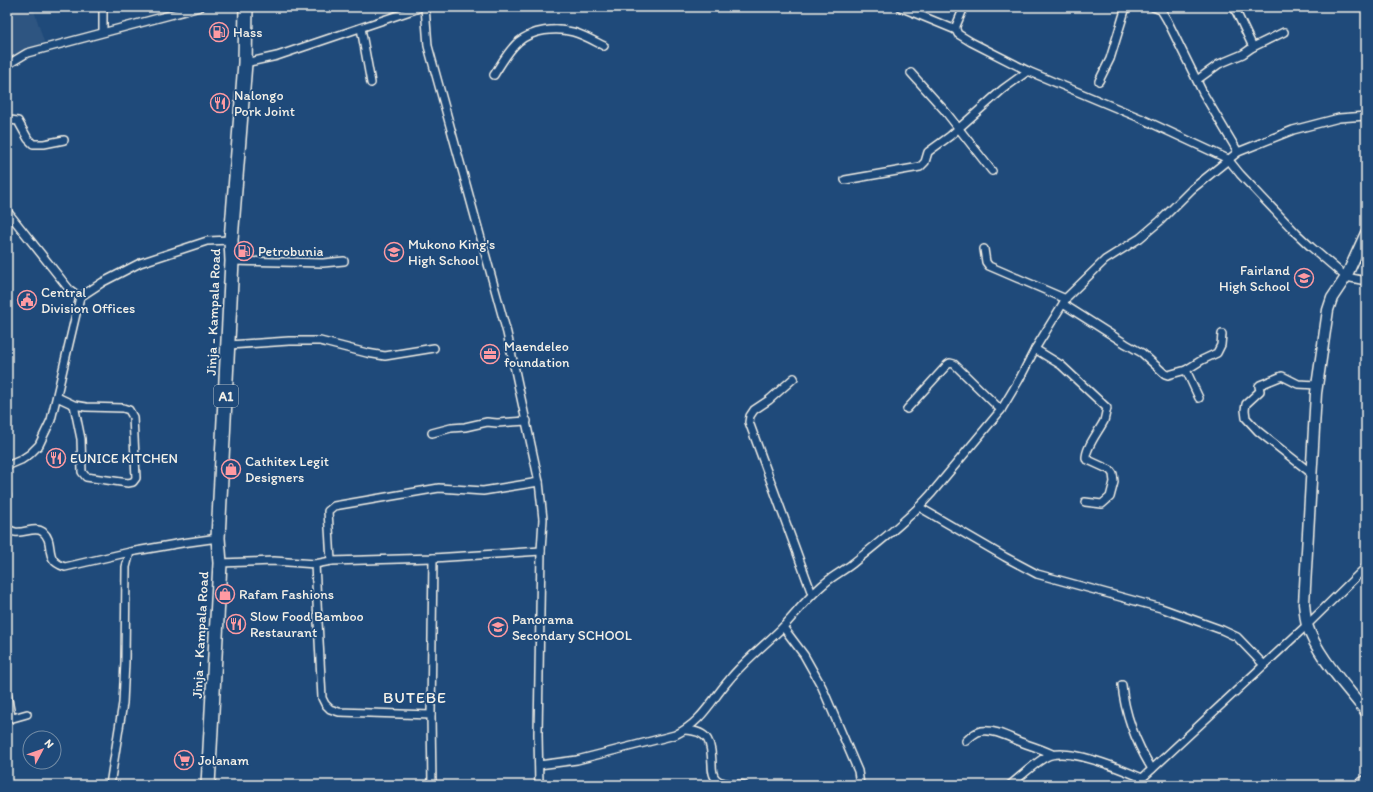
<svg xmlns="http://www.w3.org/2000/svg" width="1373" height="792" font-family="Itim,sans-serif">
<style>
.built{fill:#2d5581}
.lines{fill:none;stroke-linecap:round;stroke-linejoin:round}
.street-casing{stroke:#f4f1e8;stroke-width:10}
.secondary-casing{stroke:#f4f1e8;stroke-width:13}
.highway-casing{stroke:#f4f1e8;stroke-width:16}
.street{stroke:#1f4a7a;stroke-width:7}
.secondary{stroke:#1f4a7a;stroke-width:10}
.highway{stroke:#1f4a7a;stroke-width:13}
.labels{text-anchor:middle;stroke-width:3.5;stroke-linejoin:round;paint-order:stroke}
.shield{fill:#1f4a7a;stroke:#b4bfc7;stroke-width:1}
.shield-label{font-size:13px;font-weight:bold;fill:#f4f1e8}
.poi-label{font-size:14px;fill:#f4f1e8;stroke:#1f4a7a;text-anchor:start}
.street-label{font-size:14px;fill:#f4f1e8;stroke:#1f4a7a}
.quarter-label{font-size:16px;letter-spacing:1px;fill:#f4f1e8;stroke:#1f4a7a}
</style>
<rect width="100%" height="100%" fill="#1f4a7a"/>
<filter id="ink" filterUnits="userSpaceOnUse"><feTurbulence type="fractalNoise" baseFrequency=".025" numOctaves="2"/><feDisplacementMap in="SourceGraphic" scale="8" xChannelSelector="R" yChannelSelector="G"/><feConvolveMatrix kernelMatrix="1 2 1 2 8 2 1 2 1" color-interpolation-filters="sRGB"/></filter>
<g filter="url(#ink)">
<!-- built -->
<polygon class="built" points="7,7 33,7 44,42 7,59"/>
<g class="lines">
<defs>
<g id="street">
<polyline points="103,7 103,32"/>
<polyline points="425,7 428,46 507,333 539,482 543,519 541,551 538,734 539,785"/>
<polyline points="900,7 956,30"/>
<polyline points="964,7 956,26 956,30 958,34 971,42 1028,71 1140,118 1228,159 1240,174 1297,234 1311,247 1346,277 1366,281"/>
<polyline points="1153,7 1161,10 1167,20 1203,93 1238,152"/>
<polyline points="1234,7 1253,47"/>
<polyline points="361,28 371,83"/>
<polyline points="245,63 277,56 422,7"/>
<polyline points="7,65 27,53 200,7"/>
<polyline points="911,73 945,111 992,171"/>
<path d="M494,75c7,-11 14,-24 24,-33 14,-12 38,-15 55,-10 11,3 21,9 31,14"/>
<polyline points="1197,80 1219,64 1243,54 1253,47 1284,32"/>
<polyline points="1099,81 1110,59 1126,7"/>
<polyline points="7,123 10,120 18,121 28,139 33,144 44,144 64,140"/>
<polyline points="845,180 920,167 925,162 928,152 950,136 1003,89 1028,71"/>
<polyline points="7,211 69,289 80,297"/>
<polyline points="984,249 986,262 989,266 1066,299"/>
<polyline points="232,261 323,263 344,261"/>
<polyline points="1063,304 1126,344 1142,353 1165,374 1168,375 1186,370 1199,398"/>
<polyline points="229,345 289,341 320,341 367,353 385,356 434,348"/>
<path d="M1035,349l26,16 46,43c-1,4 -2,9 -3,13 -5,10 -19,27 -18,38l24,11 3,4 1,8 -4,15 -8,7 -17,-2"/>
<polyline points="1186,370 1202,360 1217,353 1221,345 1222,334"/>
<polyline points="794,378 769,400 754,410 750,416 749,422 812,594"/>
<polyline points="57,397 74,405 86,407 123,408 129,410 133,417 136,478 133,482 128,483 86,477 82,472 81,439 74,405"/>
<polyline points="907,409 947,365 950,363 954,364 1001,410"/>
<polyline points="432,433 451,428 465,427 487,422 497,423 527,421"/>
<polyline points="7,466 21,460 30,454 39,445 51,420 80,297 103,282 140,263 207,241 231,240"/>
<polyline points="1311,473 1258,431 1246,418 1245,410 1246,404 1260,391 1259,386 1260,385 1282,376 1298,384 1317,385"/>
<polyline points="7,496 7,521"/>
<polyline points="919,507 1005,557 1037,574 1161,608 1222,630 1237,637 1264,665"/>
<path d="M7,527c10,13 26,-3 36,5 13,11 -1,28 22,35l65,-15"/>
<polyline points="331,561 328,511 334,506 439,488 483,491 539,482"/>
<polyline points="220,563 274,561 315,564 331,561 433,558 541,551"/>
<polyline points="315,564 322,698 325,704 330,709 339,712 431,715"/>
<polyline points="783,627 804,655 822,687 858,771 860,785"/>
<path d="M1122,685c3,31 14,58 30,84"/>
<polyline points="7,693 11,716 13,718 27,714"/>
<path d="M685,730c25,1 26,13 27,34 0,5 0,11 4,15 6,6 20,5 28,6"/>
<path d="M966,741c4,-4 9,-9 15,-10 16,-2 30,8 45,13 9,3 18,6 26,10"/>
<path d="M539,765l38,-5 98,-25c27,-13 35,-33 54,-55 16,-20 36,-35 54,-53 14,-15 26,-31 42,-44 8,-7 18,-12 27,-19 27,-22 56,-44 79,-70l70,-84 18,-30 16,-31 32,-52 38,-37 35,-22 20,-17 32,-32 46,-37 55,-22 46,-12 27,-2"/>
<polyline points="110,785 123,703 125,662 126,567 130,552 182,543 218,538"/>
<polyline points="432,785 431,715 433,558"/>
<path d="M1010,785c10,-8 26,-23 36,-28 21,-11 75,12 96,21"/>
<polyline points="1135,785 1307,625 1366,567"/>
<polyline points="1356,785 1366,779"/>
</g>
<path id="secondary" d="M1366,233l-20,44 -14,21 -4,12 -12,83 -12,211c1,7 1,14 3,21 10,31 39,61 59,87"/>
<polyline id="highway" points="208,785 220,563 218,538 232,261 231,240 245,63 246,7"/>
</defs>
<!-- street casing -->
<use href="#street" class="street-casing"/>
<!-- secondary casing -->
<use href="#secondary" class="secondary-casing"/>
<!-- highway casing -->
<use href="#highway" class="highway-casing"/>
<!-- street -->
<use href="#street" class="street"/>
<!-- secondary -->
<use href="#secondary" class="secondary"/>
<!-- highway -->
<use href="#highway" class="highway"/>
</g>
</g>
<!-- icons -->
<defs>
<symbol id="fuel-ring" viewBox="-11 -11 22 22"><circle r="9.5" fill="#1f4a7a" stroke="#ff9aa2" stroke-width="1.5"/><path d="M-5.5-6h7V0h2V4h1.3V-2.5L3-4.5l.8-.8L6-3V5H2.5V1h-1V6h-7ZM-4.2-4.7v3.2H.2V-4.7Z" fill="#ff9aa2"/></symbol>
<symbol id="restaurant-ring" viewBox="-11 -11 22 22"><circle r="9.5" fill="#1f4a7a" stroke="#ff9aa2" stroke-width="1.5"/><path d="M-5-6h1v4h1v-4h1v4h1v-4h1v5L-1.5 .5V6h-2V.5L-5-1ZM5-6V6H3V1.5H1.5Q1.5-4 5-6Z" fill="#ff9aa2"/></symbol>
<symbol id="school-ring" viewBox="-11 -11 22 22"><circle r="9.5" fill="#1f4a7a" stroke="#ff9aa2" stroke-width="1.5"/><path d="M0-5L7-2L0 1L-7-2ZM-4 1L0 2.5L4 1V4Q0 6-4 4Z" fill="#ff9aa2"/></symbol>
<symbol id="civic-ring" viewBox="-11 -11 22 22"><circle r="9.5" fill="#1f4a7a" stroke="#ff9aa2" stroke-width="1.5"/><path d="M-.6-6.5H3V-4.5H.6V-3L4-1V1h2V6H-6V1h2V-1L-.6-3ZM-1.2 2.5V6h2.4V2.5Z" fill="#ff9aa2"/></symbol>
<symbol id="office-ring" viewBox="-11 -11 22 22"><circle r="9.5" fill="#1f4a7a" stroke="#ff9aa2" stroke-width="1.5"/><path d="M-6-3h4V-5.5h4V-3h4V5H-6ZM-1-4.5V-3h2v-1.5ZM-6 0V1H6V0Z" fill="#ff9aa2"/></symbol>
<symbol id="shop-ring" viewBox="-11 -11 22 22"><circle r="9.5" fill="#1f4a7a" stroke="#ff9aa2" stroke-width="1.5"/><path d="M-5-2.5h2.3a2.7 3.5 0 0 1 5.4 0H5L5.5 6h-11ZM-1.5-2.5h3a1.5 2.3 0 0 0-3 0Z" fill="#ff9aa2"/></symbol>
<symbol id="supermarket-ring" viewBox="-11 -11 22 22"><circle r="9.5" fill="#1f4a7a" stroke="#ff9aa2" stroke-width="1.5"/><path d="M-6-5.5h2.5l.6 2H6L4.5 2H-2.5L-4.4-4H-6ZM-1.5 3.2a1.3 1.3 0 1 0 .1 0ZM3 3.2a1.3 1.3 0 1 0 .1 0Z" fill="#ff9aa2"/></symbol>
</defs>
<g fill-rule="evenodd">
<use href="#fuel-ring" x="208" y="21" width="22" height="22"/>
<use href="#restaurant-ring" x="209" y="92" width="22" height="22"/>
<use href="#fuel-ring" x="233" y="240" width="22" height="22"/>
<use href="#school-ring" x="383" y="241" width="22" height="22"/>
<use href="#school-ring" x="1293" y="267" width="22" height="22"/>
<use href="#civic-ring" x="16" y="289" width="22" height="22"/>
<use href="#office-ring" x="479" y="343" width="22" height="22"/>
<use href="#restaurant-ring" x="45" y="447" width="22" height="22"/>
<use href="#shop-ring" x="220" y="458" width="22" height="22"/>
<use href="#shop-ring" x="214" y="583" width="22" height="22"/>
<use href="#restaurant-ring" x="225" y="613" width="22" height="22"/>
<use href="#school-ring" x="487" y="616" width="22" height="22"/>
<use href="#supermarket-ring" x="173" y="749" width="22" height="22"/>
</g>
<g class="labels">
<!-- shield labels -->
<rect class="shield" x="214" y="385" width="24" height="22" rx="3"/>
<g class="shield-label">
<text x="226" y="401">A1</text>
</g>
<!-- poi labels -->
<g class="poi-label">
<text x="233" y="37">Hass</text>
<text x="234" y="100">Nalongo<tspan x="234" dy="16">Pork Joint</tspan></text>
<text x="408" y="249">Mukono King's<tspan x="408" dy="16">High School</tspan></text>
<text x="258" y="256">Petrobunia</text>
<text x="1290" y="275" text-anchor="end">Fairland<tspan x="1290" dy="16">High School</tspan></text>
<text x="41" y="297">Central<tspan x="41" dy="16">Division Offices</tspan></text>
<text x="504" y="351">Maendeleo<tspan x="504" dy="16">foundation</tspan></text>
<text x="70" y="463">EUNICE KITCHEN</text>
<text x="245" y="466">Cathitex Legit<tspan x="245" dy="16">Designers</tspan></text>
<text x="239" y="599">Rafam Fashions</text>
<text x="250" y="621">Slow Food Bamboo<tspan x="250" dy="16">Restaurant</tspan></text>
<text x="512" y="624">Panorama<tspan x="512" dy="16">Secondary SCHOOL</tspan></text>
<text x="198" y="765">Jolanam</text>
</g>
<!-- street labels -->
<g class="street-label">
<text transform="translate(213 312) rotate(-88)" y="5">Jinja - Kampala Road</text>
<text transform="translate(200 635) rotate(-87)" y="5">Jinja - Kampala Road</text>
</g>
<!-- quarter labels -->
<g class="quarter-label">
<text x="415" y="703">BUTEBE</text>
</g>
</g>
<!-- margin -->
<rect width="1373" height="792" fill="none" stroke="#1f4a7a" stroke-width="24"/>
<rect x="12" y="12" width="1349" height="768" fill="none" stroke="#f4f1e8" stroke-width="1.5" filter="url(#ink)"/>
<!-- north arrow -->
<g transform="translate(42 750) rotate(49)"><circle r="19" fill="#1f4a7a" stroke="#748da6"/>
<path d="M0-3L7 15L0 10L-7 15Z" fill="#ff9aa2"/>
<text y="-6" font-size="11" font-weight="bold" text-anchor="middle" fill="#f4f1e8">N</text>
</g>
</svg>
